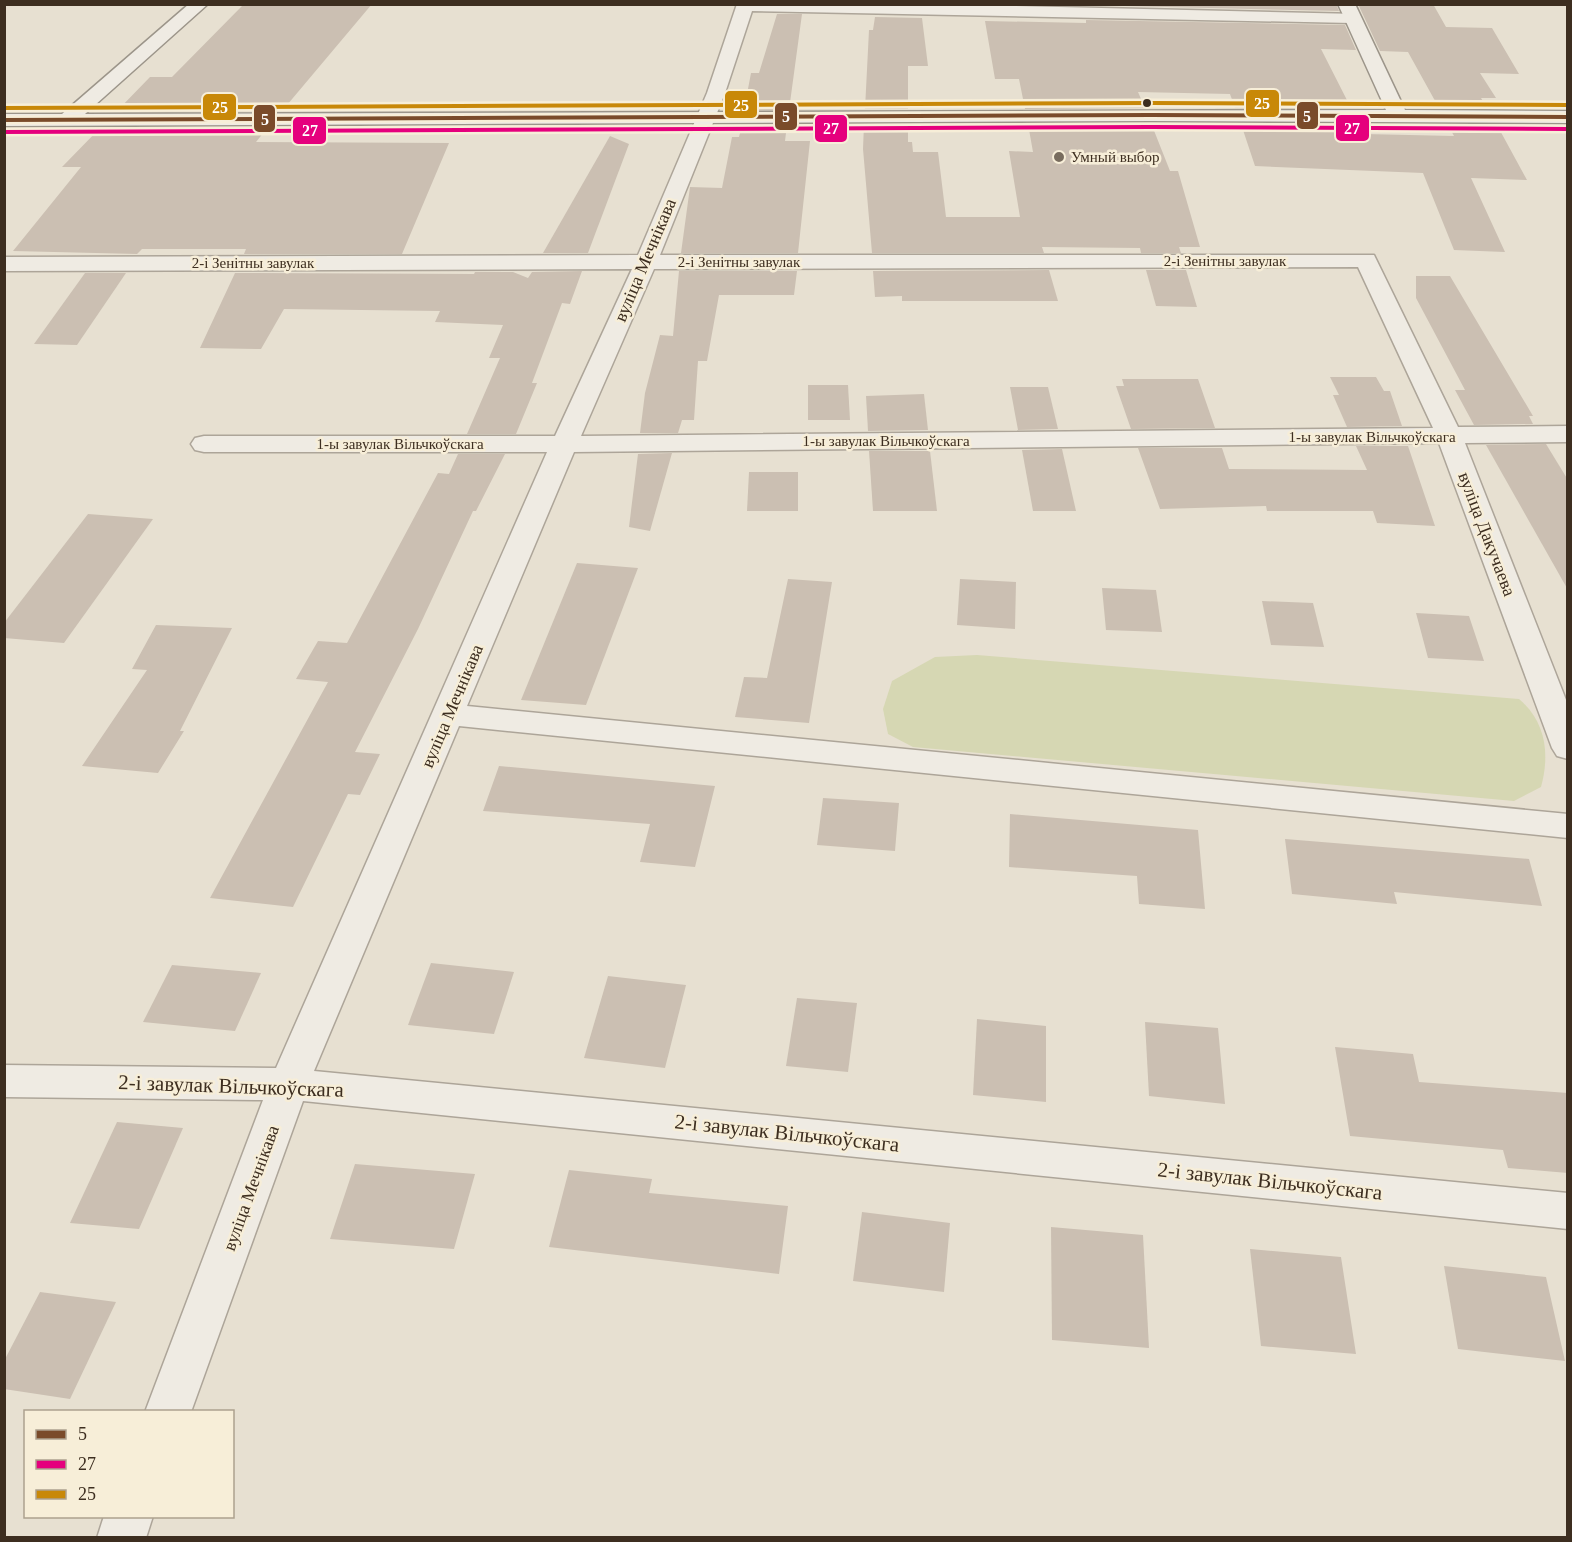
<svg xmlns="http://www.w3.org/2000/svg" width="1572" height="1542" font-family="Georgia,serif">
<style>
.green{fill:#d6d7b3}
.building{fill:#cbbfb2}
.lines{fill:none;stroke-linecap:round;stroke-linejoin:round}
.street-casing{stroke:#ada599;stroke-width:3}
.secondary-casing{stroke:#9c958a;stroke-width:3}
.street{fill:#efebe3;fill-rule:evenodd}
.secondary{fill:#efebe3;fill-rule:evenodd}
.bus-1-casing{stroke:#f7eed8;stroke-width:5}
.bus-2-casing{stroke:#f7eed8;stroke-width:5}
.bus-3-casing{stroke:#f7eed8;stroke-width:5}
.bus-1{fill:#7a4b2a;fill-rule:evenodd}
.bus-2{fill:#e5007d;fill-rule:evenodd}
.bus-3{fill:#c88808;fill-rule:evenodd}
.bus-dot{fill:#3d2e20;stroke:#f7eed8;stroke-width:2}
.poi-dot{fill:#786c5e;stroke:#f7eed8;stroke-width:2}
.labels{text-anchor:middle;stroke-width:5;stroke-linejoin:round;paint-order:stroke}
.far-poi-label{font-size:15px;fill:#3d2e20;stroke:#f7eed8;text-anchor:start}
.far-street-label{font-size:15px;fill:#3d2e20;stroke:#f7eed8}
.street-label{font-size:18px;fill:#3d2e20;stroke:#f7eed8}
.near-street-label{font-size:21px;fill:#3d2e20;stroke:#f7eed8}
.line-badge{stroke:#f7eed8;stroke-width:2}
.badge-label{font-size:16px;text-anchor:middle;font-weight:bold;fill:#fff}
</style>
<rect width="100%" height="100%" fill="#e7e0d1"/>
<!-- green -->
<path class="green" d="M977,655l542,44c27,23 31,55 22,88l-27,14 -601,-54 -25,-13 -5,-25 9,-28 43,-24z"/>
<!-- building -->
<g class="building">
<polygon points="253,4 372,4 282,111 116,112 150,77 172,77 242,6"/>
<polygon points="1083,4 1336,4 1339,11 1083,5"/>
<polygon points="1358,4 1433,4 1446,27 1492,28 1519,74 1480,73 1496,98 1481,98 1487,108 1439,108 1408,52 1380,51"/>
<polygon points="777,14 802,14 789,110 744,110 751,73 759,73"/>
<polygon points="875,17 922,18 928,66 908,66 908,109 865,109 869,30 873,30"/>
<polygon points="1086,20 1345,25 1356,50 1321,49 1351,108 1235,108 1230,94 1138,92 1145,108 1025,109 1019,79 995,79 985,21 1086,23"/>
<polygon points="1151,123 1170,171 1178,171 1200,247 1179,247 1181,253 1141,253 1140,248 1042,247 1044,253 872,253 863,149 864,124 908,124 908,142 912,142 913,152 938,152 946,217 1020,217 1009,151 1033,152 1028,124"/>
<polygon points="1241,124 1359,124 1364,134 1454,136 1448,125 1497,125 1527,180 1471,178 1505,252 1454,250 1423,173 1255,166"/>
<polygon points="742,125 787,125 785,141 810,141 798,253 681,253 690,187 722,188 732,137 739,137"/>
<polygon points="268,127 256,142 449,143 402,254 244,254 246,249 142,249 137,254 13,251 81,167 62,167 100,128"/>
<polygon points="610,136 629,144 588,253 543,253"/>
<polygon points="1049,270 1058,301 902,301 902,296 875,297 873,271"/>
<polygon points="1146,270 1186,270 1197,307 1156,306"/>
<polygon points="582,271 570,304 562,303 532,383 537,383 516,434 467,434 500,358 489,358 503,325 435,322 440,311 284,309 261,349 200,348 235,273 474,274 475,272 513,272 528,278 532,272"/>
<polygon points="679,271 797,271 794,295 719,295 707,361 698,361 694,420 682,420 678,433 640,433 645,393 660,335 673,336"/>
<polygon points="85,273 126,273 77,345 34,344"/>
<polygon points="1416,276 1450,276 1533,416 1529,416 1533,424 1474,425 1455,390 1465,390 1416,298"/>
<polygon points="1330,377 1376,377 1384,391 1390,391 1402,426 1347,427 1333,395 1339,395"/>
<polygon points="1122,379 1198,379 1215,428 1131,429 1116,386 1124,386"/>
<polygon points="808,385 848,385 850,420 808,420"/>
<polygon points="1010,387 1048,387 1058,429 1018,430"/>
<polygon points="924,394 928,430 868,431 866,396"/>
<polygon points="1546,444 1568,480 1568,590 1486,445"/>
<polygon points="1356,446 1408,446 1435,526 1377,523 1373,511 1267,511 1266,506 1160,509 1138,448 1222,448 1229,469 1367,470"/>
<polygon points="1062,449 1076,511 1033,511 1022,450"/>
<polygon points="869,451 930,451 937,511 873,511"/>
<polygon points="672,453 650,531 629,527 638,454"/>
<polygon points="458,454 505,454 476,511 473,511 418,629 355,752 380,754 360,795 348,794 293,907 210,898 328,682 296,679 318,641 347,643 438,473 449,474"/>
<polygon points="749,472 798,472 798,511 747,511"/>
<polygon points="88,514 153,519 64,643 4,638 4,623"/>
<polygon points="577,563 638,568 586,705 521,700"/>
<polygon points="788,579 832,582 809,723 735,717 744,677 767,678"/>
<polygon points="960,579 1016,582 1015,629 957,625"/>
<polygon points="1102,588 1156,590 1162,632 1106,630"/>
<polygon points="1262,601 1313,603 1324,647 1271,645"/>
<polygon points="1416,613 1469,616 1484,661 1428,658"/>
<polygon points="156,625 232,628 180,731 184,731 158,773 82,766 147,670 132,669"/>
<polygon points="499,766 715,786 695,867 640,862 650,824 483,811"/>
<polygon points="823,798 899,803 895,851 817,845"/>
<polygon points="1010,814 1198,830 1205,909 1139,904 1137,876 1009,867"/>
<polygon points="1285,839 1529,859 1542,906 1394,892 1397,904 1292,894"/>
<polygon points="431,963 514,972 494,1034 408,1025"/>
<polygon points="172,965 261,973 235,1031 143,1022"/>
<polygon points="608,976 686,985 665,1068 584,1058"/>
<polygon points="797,998 857,1003 848,1072 786,1066"/>
<polygon points="977,1019 1046,1026 1046,1102 973,1095"/>
<polygon points="1145,1022 1218,1028 1225,1104 1149,1096"/>
<polygon points="1335,1047 1413,1054 1419,1082 1568,1093 1568,1173 1508,1168 1503,1150 1350,1136"/>
<polygon points="117,1122 183,1128 139,1229 70,1223"/>
<polygon points="355,1164 475,1174 454,1249 330,1239"/>
<polygon points="569,1170 652,1179 649,1193 788,1206 779,1274 549,1247"/>
<polygon points="862,1212 950,1223 944,1292 853,1281"/>
<polygon points="1051,1227 1143,1235 1149,1348 1052,1340"/>
<polygon points="1250,1249 1341,1257 1356,1354 1261,1346"/>
<polygon points="1444,1266 1546,1277 1565,1361 1458,1349"/>
<polygon points="40,1292 116,1302 70,1399 4,1389 4,1361"/>
</g>
<g class="lines">
<defs>
<g id="street">
<path d="M737,4h190l431,10 3,4 -3,4 -6,1 -600,-12 -27,82 -65,162h714l84,172 110,-1v16l-103,1 103,262v54l-11,-3 -5,-8 -113,-305 -865,9 -107,254 1101,108v24l-1109,-112 -145,345 1254,122v36l-1265,-128 -112,311h-46l118,-312 -259,-3v-32l272,3 271,-616h-343l-9,-2 -4,-6 4,-6 9,-2h351l77,-167 -628,2v-14l634,-2 69,-162zM1358,267l75,161 -852,8 73,-167z"/>
<polygon points="104,1516 153,1516 146,1538 97,1538"/>
</g>
<polygon id="secondary" points="189,4 208,4 85,114 1386,110 1338,4 1355,4 1405,110 1568,111 1568,123 1151,121 4,126 4,114 62,114"/>
</defs>
<!-- street casing -->
<use href="#street" class="street-casing"/>
<!-- secondary casing -->
<use href="#secondary" class="secondary-casing"/>
<!-- street -->
<use href="#street" class="street"/>
<!-- secondary -->
<use href="#secondary" class="secondary"/>
<defs>
<polygon id="bus-1" points="1151,113 1568,115 1568,119 1151,117 4,122 4,118"/>
<polygon id="bus-2" points="1151,125 1568,127 1568,131 1151,129 4,134 4,130"/>
<polygon id="bus-3" points="1151,101 1568,103 1568,107 1151,105 4,110 4,106"/>
</defs>
<!-- bus-1 casing -->
<use href="#bus-1" class="bus-1-casing"/>
<!-- bus-2 casing -->
<use href="#bus-2" class="bus-2-casing"/>
<!-- bus-3 casing -->
<use href="#bus-3" class="bus-3-casing"/>
<!-- bus-1 -->
<use href="#bus-1" class="bus-1"/>
<!-- bus-2 -->
<use href="#bus-2" class="bus-2"/>
<!-- bus-3 -->
<use href="#bus-3" class="bus-3"/>
</g>
<!-- markers -->
<circle class="bus-dot" cx="1147" cy="103" r="5"/>
<circle class="poi-dot" cx="1059" cy="157" r="6"/>
<g class="labels">
<!-- far-poi labels -->
<g class="far-poi-label">
<text x="1071" y="162">Умный выбор</text>
</g>
<!-- far-street labels -->
<g class="far-street-label">
<text x="1225" y="266">2-і Зенітны завулак</text>
<text x="739" y="267">2-і Зенітны завулак</text>
<text x="253" y="268">2-і Зенітны завулак</text>
<text x="1372" y="442">1-ы завулак Вільчкоўскага</text>
<text x="886" y="446">1-ы завулак Вільчкоўскага</text>
<text x="400" y="449">1-ы завулак Вільчкоўскага</text>
</g>
<!-- street labels -->
<g class="street-label">
<text transform="translate(645 260) rotate(-67)" y="6">вуліца Мечнікава</text>
<text transform="translate(1487 534) rotate(69)" y="6">вуліца Дакучаева</text>
<text transform="translate(452 706) rotate(-67)" y="6">вуліца Мечнікава</text>
<text transform="translate(251 1188) rotate(-70)" y="6">вуліца Мечнікава</text>
</g>
<!-- near-street labels -->
<g class="near-street-label">
<text transform="translate(231 1086) rotate(2)" y="7">2-і завулак Вільчкоўскага</text>
<text transform="translate(787 1133) rotate(6)" y="7">2-і завулак Вільчкоўскага</text>
<text transform="translate(1270 1181) rotate(6)" y="7">2-і завулак Вільчкоўскага</text>
</g>
</g>
<g class="line-badge">
<rect x="1245" y="89" width="35" height="29" rx="6" fill="#c88808"/>
<rect x="724" y="90" width="34" height="29" rx="6" fill="#c88808"/>
<rect x="202" y="93" width="35" height="28" rx="6" fill="#c88808"/>
<rect x="1296" y="101" width="23" height="29" rx="6" fill="#7a4b2a"/>
<rect x="774" y="102" width="24" height="29" rx="6" fill="#7a4b2a"/>
<rect x="253" y="104" width="23" height="29" rx="6" fill="#7a4b2a"/>
<rect x="1335" y="114" width="35" height="28" rx="6" fill="#e5007d"/>
<rect x="814" y="114" width="34" height="29" rx="6" fill="#e5007d"/>
<rect x="292" y="116" width="35" height="29" rx="6" fill="#e5007d"/>
</g>
<g class="badge-label">
<text x="1262" y="109">25</text>
<text x="741" y="111">25</text>
<text x="220" y="113">25</text>
<text x="1307" y="122">5</text>
<text x="786" y="122">5</text>
<text x="265" y="125">5</text>
<text x="1352" y="134">27</text>
<text x="831" y="134">27</text>
<text x="310" y="136">27</text>
</g>
<!-- border -->
<rect width="1572" height="1542" fill="none" stroke="#3d2e20" stroke-width="12"/>
<!-- legend -->
<rect x="24" y="1410" width="210" height="108" fill="#f7eed8" stroke="#ada18e" stroke-width="1.5"/>
<rect x="36" y="1430" width="30" height="9" fill="#7a4b2a" stroke="#ada18e" stroke-width="1.5"/>
<text x="78" y="1440" font-size="18" fill="#3d2e20">5</text>
<rect x="36" y="1460" width="30" height="9" fill="#e5007d" stroke="#ada18e" stroke-width="1.5"/>
<text x="78" y="1470" font-size="18" fill="#3d2e20">27</text>
<rect x="36" y="1490" width="30" height="9" fill="#c88808" stroke="#ada18e" stroke-width="1.5"/>
<text x="78" y="1500" font-size="18" fill="#3d2e20">25</text>
</svg>
